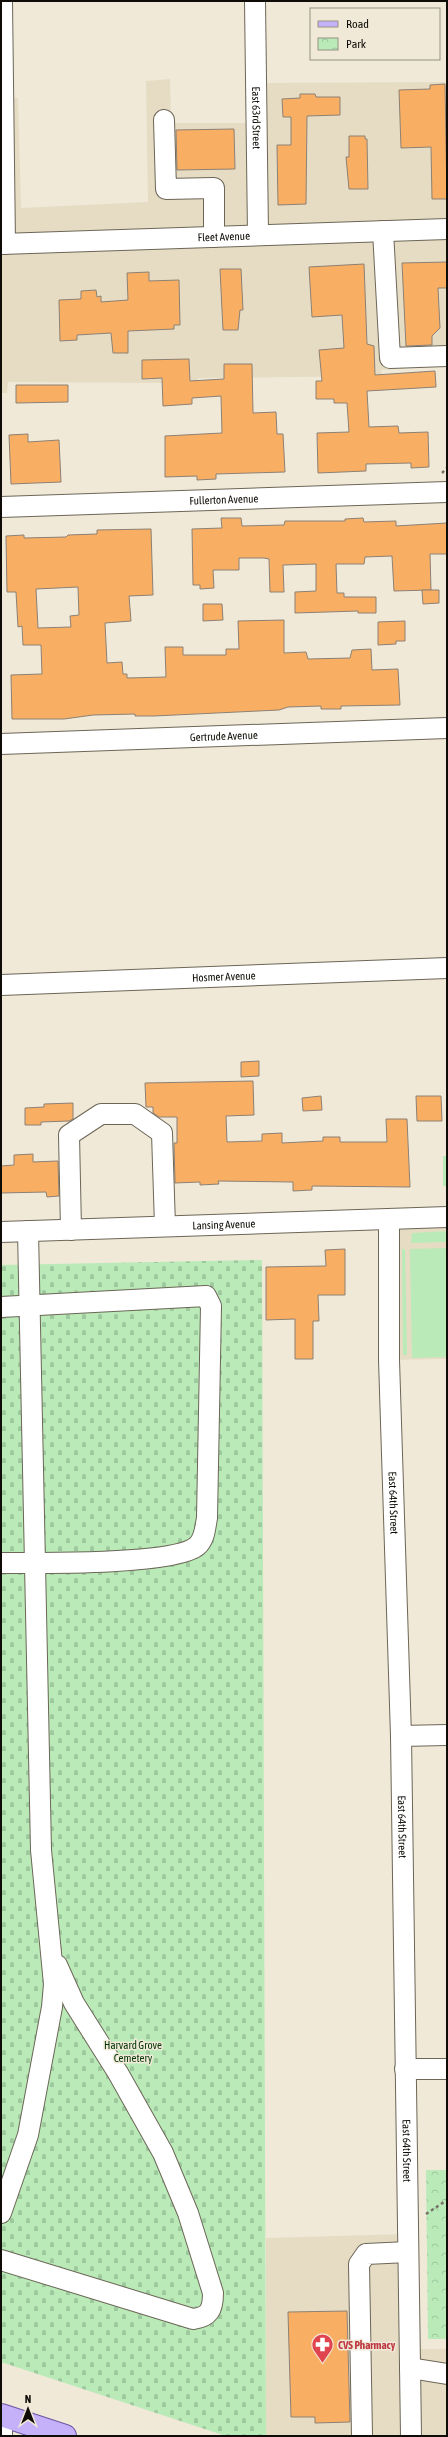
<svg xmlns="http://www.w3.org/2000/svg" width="448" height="2437" font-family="'Asap Condensed',sans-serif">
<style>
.built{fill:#e6dcc4}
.grass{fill:#b9eab8}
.cemetery{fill:url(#cemetery-stones)}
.park{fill:url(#park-crowns)}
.building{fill:#f9af63;stroke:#8d8074;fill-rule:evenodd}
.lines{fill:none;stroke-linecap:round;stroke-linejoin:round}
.minor-casing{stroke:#6c6657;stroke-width:22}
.major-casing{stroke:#6c55a3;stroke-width:24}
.path{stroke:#787369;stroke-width:2.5;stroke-dasharray:3 3;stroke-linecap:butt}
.minor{stroke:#fff;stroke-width:20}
.major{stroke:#c5b0fa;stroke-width:22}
.labels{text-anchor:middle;stroke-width:3;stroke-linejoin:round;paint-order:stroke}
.street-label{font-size:11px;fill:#0f0c07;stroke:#f0e9d8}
.park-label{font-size:11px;fill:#003403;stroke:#f0e9d8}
.health-label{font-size:11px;font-weight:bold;fill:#be3a42;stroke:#f0e9d8;text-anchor:start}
</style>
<defs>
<pattern id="cemetery-stones" width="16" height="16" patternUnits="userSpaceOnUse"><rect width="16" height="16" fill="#b9eab8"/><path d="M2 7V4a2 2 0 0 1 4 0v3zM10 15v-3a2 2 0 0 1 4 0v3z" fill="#9ec89d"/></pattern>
<pattern id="park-crowns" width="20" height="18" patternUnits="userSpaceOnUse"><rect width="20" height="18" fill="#b9eab8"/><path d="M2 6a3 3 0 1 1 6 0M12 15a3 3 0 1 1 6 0" fill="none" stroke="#9ec89d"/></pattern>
</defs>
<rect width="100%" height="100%" fill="#f0e9d8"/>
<!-- built -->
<g class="built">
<polygon points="170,79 171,123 256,123 256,83 447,82 447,365 381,370 382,376 198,378 198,381 167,383 8,382 7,393 1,393 1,99 18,98 21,208 148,202 146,81"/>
<polygon points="447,1217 447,1359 389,1360 389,1219"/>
<polygon points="408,2234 410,2349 447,2349 447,2436 266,2436 266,2238"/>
</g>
<!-- grass -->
<g class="grass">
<rect x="443" y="1156" width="4" height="30"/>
<polygon points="447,1231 447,1242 411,1243 412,1233"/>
<polygon points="447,1248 447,1357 412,1358 410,1249"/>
<polygon points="402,1249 405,1249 407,1355 403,1355"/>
</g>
<!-- cemetery -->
<polygon class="cemetery" points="262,1260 266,2436 226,2436 1,2362 1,1265"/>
<!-- park -->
<polygon class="park" points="426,2170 447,2170 447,2339 428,2339"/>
<!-- building -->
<g class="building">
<polygon points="445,84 447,199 432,199 431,147 401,148 399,90 430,89 430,85"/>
<polygon points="300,94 315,94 316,97 340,97 340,115 307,116 306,204 278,205 277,145 291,145 291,117 283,117 282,99 300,98"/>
<polygon points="234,129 235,169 177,170 176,130"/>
<polygon points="349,136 365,136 365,139 367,139 368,189 349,189 346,157 349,157"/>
<polygon points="447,262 447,288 438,288 440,328 432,336 432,345 406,346 402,263"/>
<polygon points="364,264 367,344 374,346 375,375 435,371 436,387 367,391 369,427 398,426 399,433 428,432 429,467 411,468 411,463 366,464 366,471 318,473 317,433 349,432 347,403 334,403 334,399 316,399 316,381 322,381 319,350 344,348 342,315 312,317 309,267"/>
<polygon points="220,269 241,269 243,310 240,310 238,330 223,330"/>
<polygon points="149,272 149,281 179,280 180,325 174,325 174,329 128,331 128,353 113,353 111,333 77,335 77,340 60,341 59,300 81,299 81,291 96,290 97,297 101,296 101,302 128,300 127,273"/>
<polygon points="189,359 190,381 224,379 224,364 252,364 253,413 276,412 277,434 283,434 285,472 216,474 216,479 197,480 197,476 165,477 165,436 222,433 221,396 192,398 192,404 163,406 162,378 142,379 142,360"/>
<polygon points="16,385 68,385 68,402 16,403"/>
<polygon points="28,434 28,442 59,440 61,482 11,484 9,435"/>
<polygon points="221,518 241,518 242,526 284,525 285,521 345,521 345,519 363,518 364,522 396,521 396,526 447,523 447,554 430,554 431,590 394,591 392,556 365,557 364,564 336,564 337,593 344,593 344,597 376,597 376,613 358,613 358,611 295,613 295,592 316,591 316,564 283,565 284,592 270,592 269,559 264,558 239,558 239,570 213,570 214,588 200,589 200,585 193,585 192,529 222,528"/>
<path d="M151,529l2,66 -24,1 2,25 -26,2 2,40 15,-1 1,12h4v4l39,-1 -1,-30h18v8h43v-6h13l-1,-28 46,-1v33l22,-1 2,7 42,-1 2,-8 19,-1 1,21 26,-1 2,36 -59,1v3h-20v-3l-33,1 -9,3 -125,6h-19v-2l-42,1 -29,4h-52l-1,-44 31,-1 -1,-29h-18l-1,-19 -4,1 -2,-35h-9l-1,-56 18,-1v3l42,-1 2,-2 29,-1v-4zM78,587l1,28 -9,1 1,11 -33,1 -2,-39z"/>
<polygon points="422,590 439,590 439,603 423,604"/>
<polygon points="203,604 222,604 223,620 203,621"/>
<polygon points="405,621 405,641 396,641 396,644 378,645 378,622"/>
<polygon points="259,1061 259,1076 241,1077 241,1062"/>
<polygon points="253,1081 254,1115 226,1116 227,1142 262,1141 262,1134 282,1133 282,1143 323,1141 323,1137 340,1137 340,1142 387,1142 386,1119 407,1119 410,1187 312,1186 312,1190 293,1191 293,1182 218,1181 219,1184 200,1185 200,1182 175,1183 174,1143 177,1143 177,1117 159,1117 153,1113 153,1107 146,1107 145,1083"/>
<polygon points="321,1096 322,1110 303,1111 302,1098"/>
<polygon points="416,1096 441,1096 442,1121 417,1121"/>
<polygon points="73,1103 73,1119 69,1121 41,1122 41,1125 25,1125 25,1108 44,1107 44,1104"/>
<polygon points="33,1154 33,1162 58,1161 59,1196 47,1197 46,1192 1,1193 1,1166 14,1165 14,1155"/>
<polygon points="345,1249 345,1295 318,1295 319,1321 313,1321 313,1359 295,1359 295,1319 266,1320 266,1267 326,1266 325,1250"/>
<polygon points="347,2311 350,2422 315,2423 315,2417 291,2417 288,2312"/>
</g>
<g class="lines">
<defs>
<g id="minor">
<polyline points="2,1 5,244"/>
<path id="s1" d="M255,1l3,234"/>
<polyline points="164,120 166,189 214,188 214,237"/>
<polyline points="383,231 390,358 447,356"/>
<path id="s2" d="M1,244l446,-15"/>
<path id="s3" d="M1,507l446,-15"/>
<path id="s4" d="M1,744l446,-16"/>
<path id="s5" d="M1,985l446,-17"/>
<path id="s6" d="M389,1219v141l12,376 10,700"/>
<polyline points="71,1230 69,1135 101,1114 135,1114 162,1133 165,1226"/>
<path id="s7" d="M1,1232l446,-15"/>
<path d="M1,1307l205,-11 5,10 -4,212c-2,10 -2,21 -10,28 -22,19 -162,17 -196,17"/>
<polyline points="401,1736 447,1735"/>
<polyline points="405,2069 447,2069"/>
<polyline points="1,2213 28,2135 52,2007 54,1984 41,1850 28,1231"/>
<path d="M1,2260l192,59c16,-2 20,-9 20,-26l-25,-80 -25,-60 -45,-80 -44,-70 -17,-38"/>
<polyline points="410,2368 447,2374"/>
<polyline points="2,2416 2,2436"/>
<polyline points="362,2436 359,2264 366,2254 408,2252"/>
</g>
<polyline id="major" points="1,2415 65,2436"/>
</defs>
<!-- minor casing -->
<use href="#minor" class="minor-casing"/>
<!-- major casing -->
<use href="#major" class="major-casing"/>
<!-- path -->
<g class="path">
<polyline points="442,473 447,468"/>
<polyline points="426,2214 447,2200"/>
</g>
<!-- minor -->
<use href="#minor" class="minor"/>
<!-- major -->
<use href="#major" class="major"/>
</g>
<!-- icons -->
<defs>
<symbol id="pharmacy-pin" viewBox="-11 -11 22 30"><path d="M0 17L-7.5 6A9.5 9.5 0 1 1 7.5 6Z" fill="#e0444e" stroke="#f0e9d8"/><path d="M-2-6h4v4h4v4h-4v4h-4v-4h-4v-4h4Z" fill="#fff"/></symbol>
</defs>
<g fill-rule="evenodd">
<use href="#pharmacy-pin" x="310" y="2332" width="25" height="34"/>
</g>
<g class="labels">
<!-- street labels -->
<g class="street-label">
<text dy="4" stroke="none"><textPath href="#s1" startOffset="117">East 63rd Street</textPath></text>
<text dy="4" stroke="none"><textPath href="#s2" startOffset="223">Fleet Avenue</textPath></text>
<text dy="4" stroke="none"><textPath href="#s3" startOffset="223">Fullerton Avenue</textPath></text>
<text dy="4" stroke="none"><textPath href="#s4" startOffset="223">Gertrude Avenue</textPath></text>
<text dy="4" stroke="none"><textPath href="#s5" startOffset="223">Hosmer Avenue</textPath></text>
<text dy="4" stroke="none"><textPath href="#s7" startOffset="223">Lansing Avenue</textPath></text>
<text dy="4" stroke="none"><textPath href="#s6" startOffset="284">East 64th Street</textPath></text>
<text dy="4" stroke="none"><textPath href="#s6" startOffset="608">East 64th Street</textPath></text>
<text dy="4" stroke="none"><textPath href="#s6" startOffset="932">East 64th Street</textPath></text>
</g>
<!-- park labels -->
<g class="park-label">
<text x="133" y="2049">Harvard Grove<tspan x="133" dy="13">Cemetery</tspan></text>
</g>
<!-- health labels -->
<g class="health-label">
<text x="338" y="2349">CVS Pharmacy</text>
</g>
</g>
<!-- border -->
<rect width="448" height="2437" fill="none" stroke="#0f0c07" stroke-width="4"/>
<!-- legend -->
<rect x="310" y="8" width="130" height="52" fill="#f0e9d8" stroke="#969184"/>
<rect x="318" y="21" width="20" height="6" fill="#c5b0fa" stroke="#969184"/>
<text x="346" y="28" font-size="12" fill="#0f0c07">Road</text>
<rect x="318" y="38" width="20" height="12" fill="url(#park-crowns)" stroke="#969184"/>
<text x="346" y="48" font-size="12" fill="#0f0c07">Park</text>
<!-- north arrow -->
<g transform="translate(28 2409)" stroke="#f0e9d8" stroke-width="3" paint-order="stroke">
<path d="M0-3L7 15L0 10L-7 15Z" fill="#0f0c07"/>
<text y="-6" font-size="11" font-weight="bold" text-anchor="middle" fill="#0f0c07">N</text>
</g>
</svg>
